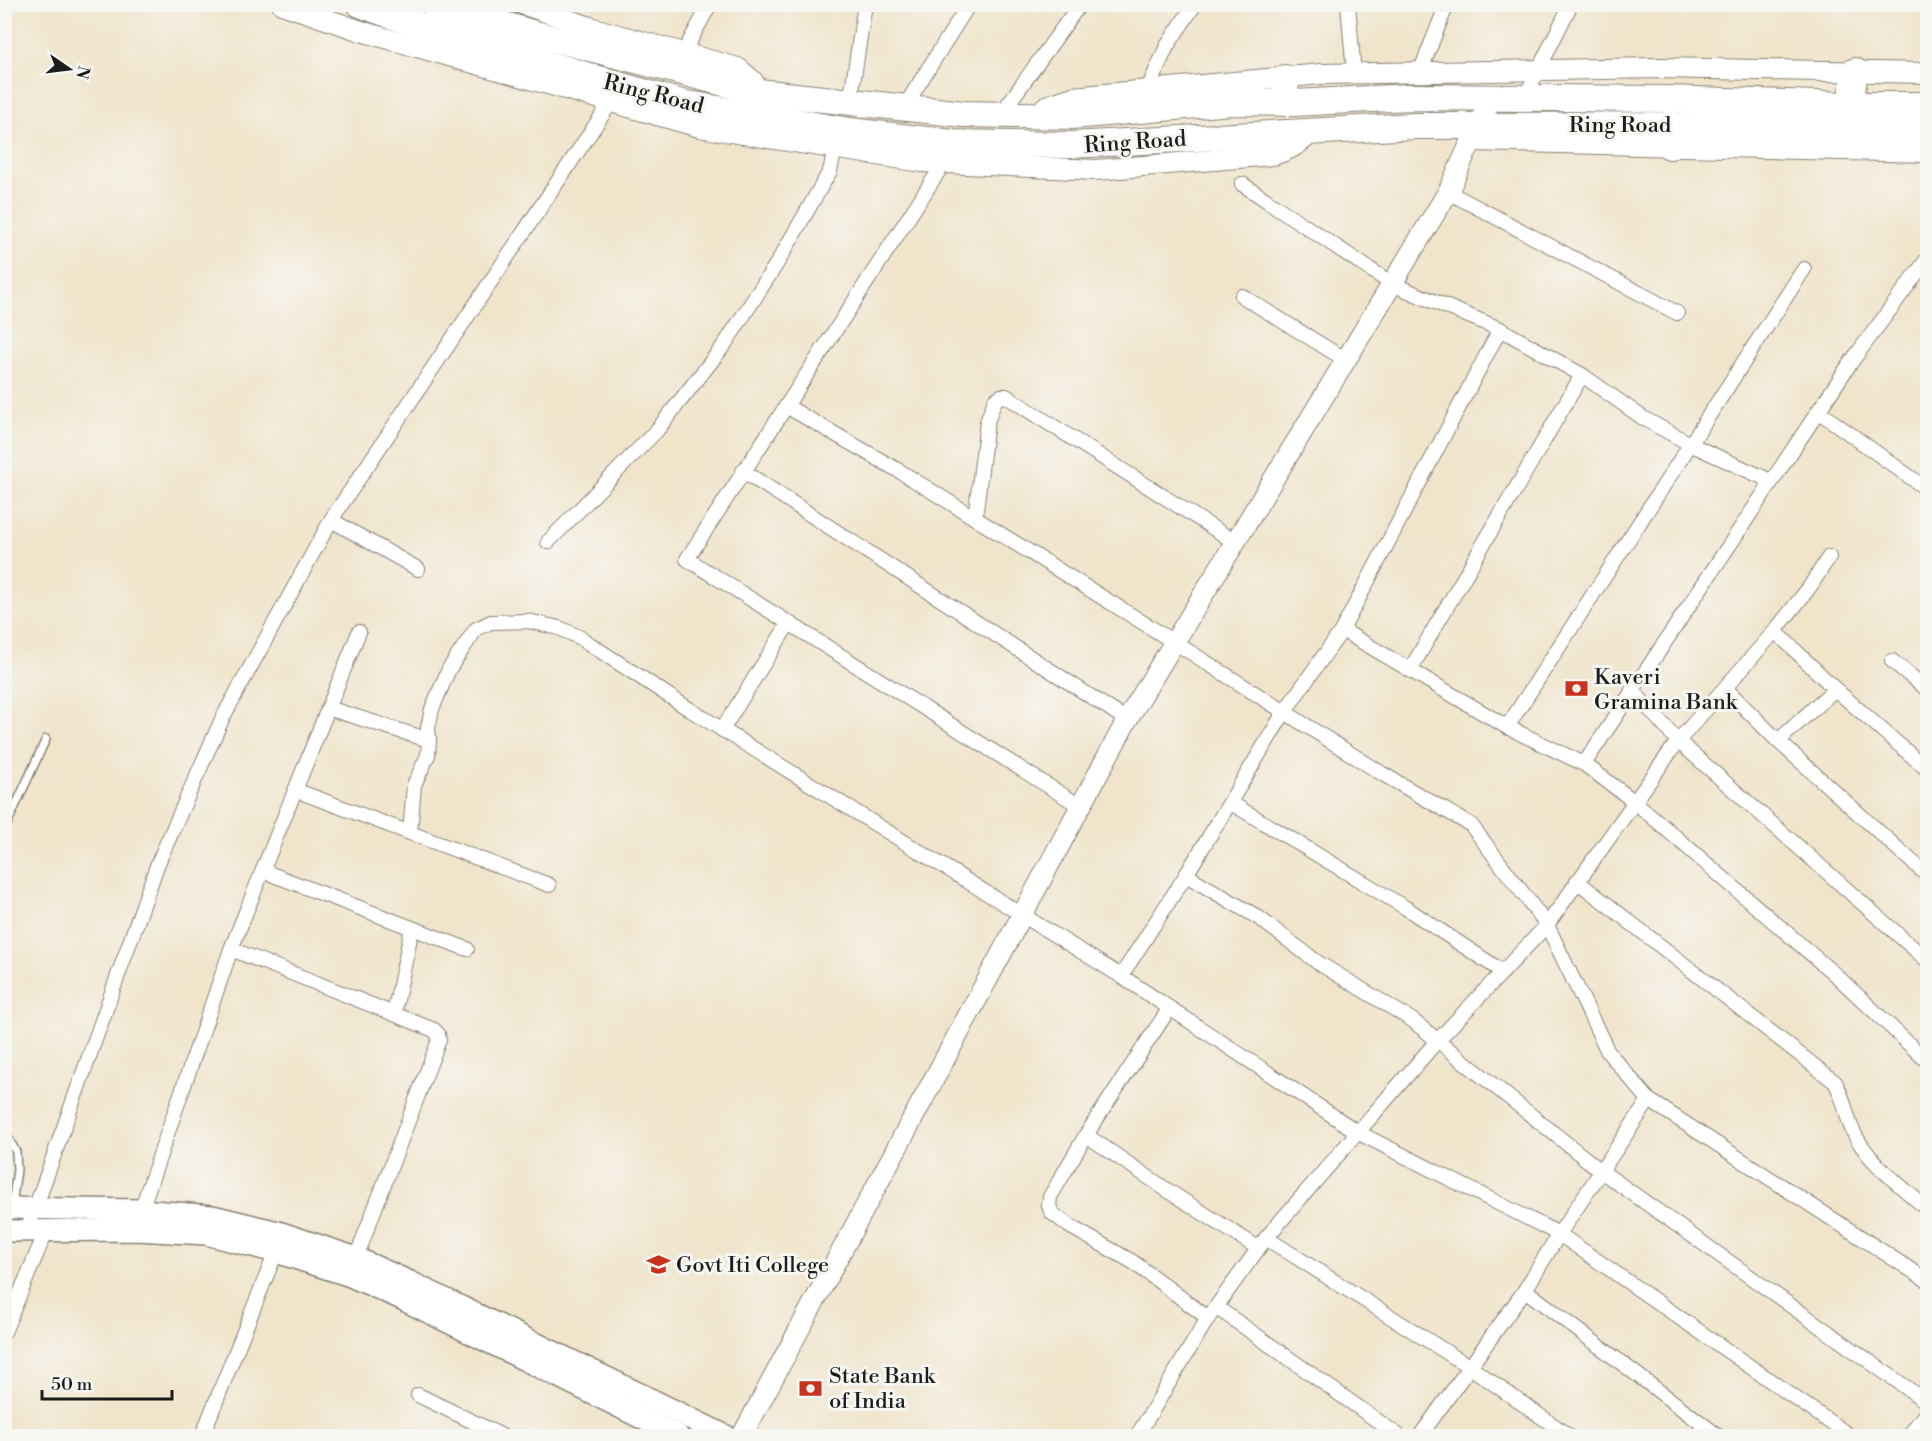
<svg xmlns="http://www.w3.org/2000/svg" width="1932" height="1441" font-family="'Libre Bodoni',serif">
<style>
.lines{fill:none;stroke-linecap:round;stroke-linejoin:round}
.lane-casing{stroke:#868073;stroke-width:10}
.street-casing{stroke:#868073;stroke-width:16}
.secondary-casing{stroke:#868073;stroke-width:22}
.primary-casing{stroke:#868073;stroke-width:24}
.highway-casing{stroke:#868073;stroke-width:28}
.lane{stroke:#fff;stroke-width:7}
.street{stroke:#fff;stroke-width:14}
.secondary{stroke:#fff;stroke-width:20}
.primary{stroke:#fff;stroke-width:21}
.highway{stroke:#fff;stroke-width:26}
.labels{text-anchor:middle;stroke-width:6;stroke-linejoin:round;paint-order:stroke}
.street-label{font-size:22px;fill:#1c1c1c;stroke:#f6f6f2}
.poi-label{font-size:22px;fill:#1c1c1c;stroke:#f6f6f2;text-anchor:start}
</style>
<rect width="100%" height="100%" fill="#f6f6f2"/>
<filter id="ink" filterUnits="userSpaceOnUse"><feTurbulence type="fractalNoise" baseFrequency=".0167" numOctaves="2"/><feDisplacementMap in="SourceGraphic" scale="12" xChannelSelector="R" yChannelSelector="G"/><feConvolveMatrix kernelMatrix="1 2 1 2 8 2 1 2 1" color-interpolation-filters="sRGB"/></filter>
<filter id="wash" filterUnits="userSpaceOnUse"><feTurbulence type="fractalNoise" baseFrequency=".008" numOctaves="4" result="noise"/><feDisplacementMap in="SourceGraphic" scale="24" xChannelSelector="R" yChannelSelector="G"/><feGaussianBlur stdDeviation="1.35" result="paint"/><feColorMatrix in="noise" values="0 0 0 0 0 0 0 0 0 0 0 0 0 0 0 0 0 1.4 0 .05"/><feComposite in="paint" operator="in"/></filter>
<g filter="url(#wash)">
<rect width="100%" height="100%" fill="#f0e4ca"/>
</g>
<g filter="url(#ink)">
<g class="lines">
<defs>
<g id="lane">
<polyline points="4,831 46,739"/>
<polyline points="4,1130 16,1152 17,1170 12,1205"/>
</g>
<g id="street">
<polyline points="1348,4 1354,74"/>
<polyline points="684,52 710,4"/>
<polyline points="1420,72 1447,4"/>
<polyline points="1147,91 1167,46 1195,4"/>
<polyline points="1525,97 1571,4"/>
<polyline points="850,103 865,4"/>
<polyline points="903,109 969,4"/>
<polyline points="1001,114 1080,4"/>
<polyline points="944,163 687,559 1080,806"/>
<polyline points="1242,184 1392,284 1500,329 1582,375 1643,418 1692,445 1771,481"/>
<polyline points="1448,192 1677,313"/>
<polyline points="1242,296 1346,360"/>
<polyline points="786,406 901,472 1174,642 1381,773 1471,825 1547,925 1608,1052 1649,1100 1928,1281"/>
<polyline points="1818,411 1928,490"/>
<polyline points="743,471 1127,720"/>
<polyline points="975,518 987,422 995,400 1001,396 1006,396 1235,542"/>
<polyline points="548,542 658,429 725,344 779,260 830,171 835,149"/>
<polyline points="418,569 331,520 611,102"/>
<polyline points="1342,630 1507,727 1584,764 1635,802 1839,978 1928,1062"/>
<polyline points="1775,631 1835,689 1928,770"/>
<polyline points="1892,661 1928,690"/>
<polyline points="1410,670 1582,375"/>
<polyline points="1725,688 1778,741 1928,876"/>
<polyline points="1632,690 1678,741 1928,961"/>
<polyline points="328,708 429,740 428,728 432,709 449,669 476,629 491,622 528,621 559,628 579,637 689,709 1121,976 1359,1133 1559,1234 1850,1436"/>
<polyline points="1507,727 1804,269"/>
<polyline points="722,730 789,623"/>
<polyline points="1778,741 1835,689"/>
<polyline points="1584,764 1849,365 1928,258"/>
<polyline points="295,790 549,885"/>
<polyline points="1231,803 1406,908 1503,972"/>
<polyline points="410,833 414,785 428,755 429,740"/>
<polyline points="263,871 467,949"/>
<polyline points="1186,875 1259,918 1317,962 1412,1020 1601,1171 1928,1403"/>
<path d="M1577,881l258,201c10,17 10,32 18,49 15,32 49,55 75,79"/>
<polyline points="231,949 434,1030 438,1034 439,1040 356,1258"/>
<polyline points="1121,976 1186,875 1285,711 1342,630 1500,329"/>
<polyline points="1169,1009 1086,1135 1050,1197 1049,1206 1052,1213 1069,1226 1133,1262 1208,1318"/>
<polyline points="394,1014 412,928"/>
<polyline points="1086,1135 1170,1192 1258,1248"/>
<polyline points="141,1210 231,949 359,632"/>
<polyline points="27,1231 158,863 222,719 331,520"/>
<polyline points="1266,1238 1470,1367 1569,1436"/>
<polyline points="1525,1290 1718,1436"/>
<polyline points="1216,1307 1399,1436"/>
<polyline points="4,1332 47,1229"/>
<polyline points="418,1395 502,1436"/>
<polyline points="202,1436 276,1252"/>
<polyline points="1137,1436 1208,1318 1266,1238 1437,1041 1547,925 1678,741 1775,631 1809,588 1829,557"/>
<polyline points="1420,1436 1525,1290 1559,1234 1649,1100"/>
<polyline points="1909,1436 1928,1410"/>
</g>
<g id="secondary">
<path d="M282,4l82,28 335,95 223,35 174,8 177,-15c17,-5 27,-11 40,-24"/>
<polyline points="522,4 593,28 738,68 753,81 758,92"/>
<polyline points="1038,115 1046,106 1073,97 1321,74 1658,68 1928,73"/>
<polyline points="1471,141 1928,152"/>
<polyline points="742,1436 1127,720 1448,192 1491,98"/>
</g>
<g id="primary">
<polyline points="4,1208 141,1210 212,1216 278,1232 356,1258 410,1282 726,1436"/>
<polyline points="4,1231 137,1230 206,1234 276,1252 348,1275 404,1300 678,1436"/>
</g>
<g id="highway">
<polyline points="360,4 410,22 622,86 682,103 850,131 953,143 1071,145 1414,126 1743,125 1874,130 1928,130"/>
<polyline points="434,4 528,32 758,92 964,114 1072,116 1231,102 1294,103 1410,97 1668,99 1850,105 1928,105"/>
<polyline points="1285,78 1286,103"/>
<polyline points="1850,105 1855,71"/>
<polyline points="1670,146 1670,124"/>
</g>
</defs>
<!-- lane casing -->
<use href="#lane" class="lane-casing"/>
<!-- street casing -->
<use href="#street" class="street-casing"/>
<!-- secondary casing -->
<use href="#secondary" class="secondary-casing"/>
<!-- primary casing -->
<use href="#primary" class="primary-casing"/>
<!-- highway casing -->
<use href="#highway" class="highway-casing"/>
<!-- lane -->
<use href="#lane" class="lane"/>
<!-- street -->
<use href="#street" class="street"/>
<!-- secondary -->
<use href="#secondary" class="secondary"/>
<!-- primary -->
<use href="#primary" class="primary"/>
<!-- highway -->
<use href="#highway" class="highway"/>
</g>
</g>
<!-- icons -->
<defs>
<symbol id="bank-bare" viewBox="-9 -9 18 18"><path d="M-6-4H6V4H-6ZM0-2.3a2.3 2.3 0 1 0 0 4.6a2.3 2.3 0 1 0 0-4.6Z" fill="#c8321e" stroke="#f6f6f2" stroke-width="2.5" paint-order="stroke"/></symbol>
<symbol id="university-bare" viewBox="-9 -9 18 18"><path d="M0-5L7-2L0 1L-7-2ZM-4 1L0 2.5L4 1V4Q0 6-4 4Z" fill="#c8321e" stroke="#f6f6f2" stroke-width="2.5" paint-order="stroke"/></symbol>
</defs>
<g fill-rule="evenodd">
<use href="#bank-bare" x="1560" y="672" width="33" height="33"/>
<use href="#university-bare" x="642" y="1248" width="33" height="33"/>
<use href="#bank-bare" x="794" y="1372" width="33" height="33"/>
</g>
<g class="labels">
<!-- street labels -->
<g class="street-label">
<text transform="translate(654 93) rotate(14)" y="8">Ring Road</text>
<text x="1620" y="132">Ring Road</text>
<text transform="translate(1135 141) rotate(-4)" y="8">Ring Road</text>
</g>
<!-- poi labels -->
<g class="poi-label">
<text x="1594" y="684">Kaveri<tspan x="1594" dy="25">Gramina Bank</tspan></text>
<text x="676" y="1272">Govt Iti College</text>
<text x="829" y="1383">State Bank<tspan x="829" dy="25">of India</tspan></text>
</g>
</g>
<!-- margin -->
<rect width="1932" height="1441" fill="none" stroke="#f6f6f2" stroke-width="24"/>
<!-- north arrow -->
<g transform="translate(69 69) rotate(104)" stroke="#f6f6f2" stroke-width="4.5" paint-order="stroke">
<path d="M0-4.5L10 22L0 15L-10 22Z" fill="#1c1c1c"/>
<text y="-9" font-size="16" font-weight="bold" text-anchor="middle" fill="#1c1c1c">N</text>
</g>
<!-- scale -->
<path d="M42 1390v9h130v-9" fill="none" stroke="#1c1c1c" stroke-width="3"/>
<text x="51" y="1390" font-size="18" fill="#1c1c1c" stroke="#f6f6f2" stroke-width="4.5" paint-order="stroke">50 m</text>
</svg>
